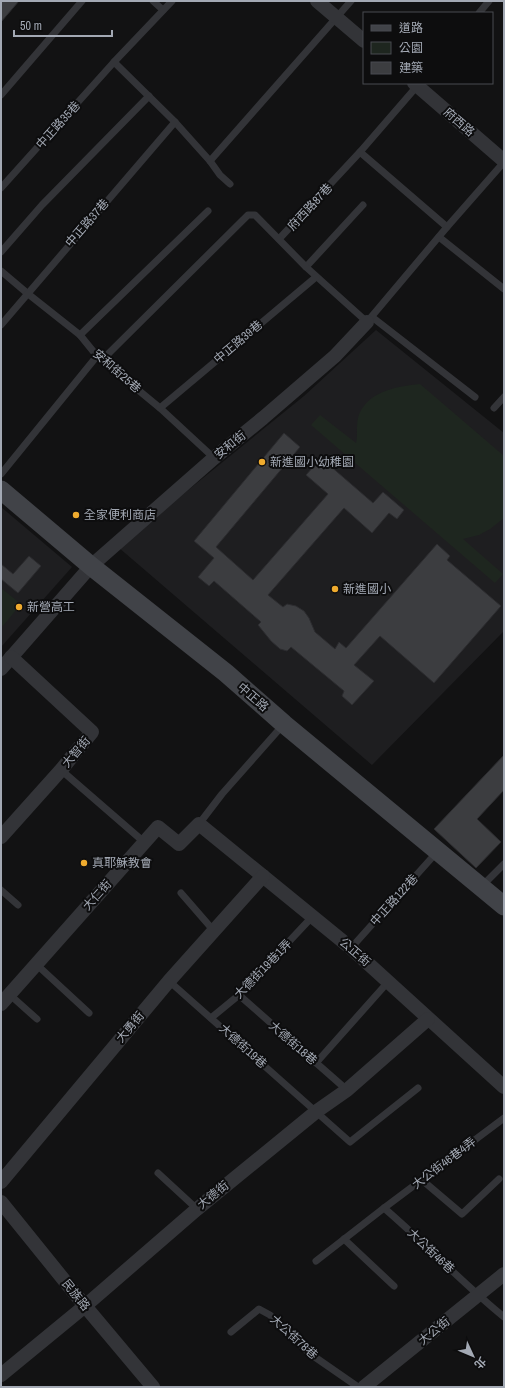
<svg xmlns="http://www.w3.org/2000/svg" width="505" height="1388" font-family="'Archivo Narrow','Noto Sans TC',sans-serif">
<style>
.built{fill:#1e1e20}
.green{fill:#1e261f}
.building{fill:#3c3d40;stroke:#2c2c2f}
.lines{fill:none;stroke-linecap:round;stroke-linejoin:round}
.lane{stroke:#333438;stroke-width:7}
.street{stroke:#333438;stroke-width:14}
.secondary{stroke:#414348;stroke-width:19}
.poi-dot{fill:#efab2e;stroke:#0d0d0e;stroke-width:1.5}
.labels{text-anchor:middle;stroke-width:4;stroke-linejoin:round;paint-order:stroke}
.street-label{font-size:12px;fill:#a3a9b4;stroke:#0d0d0e}
.poi-label{font-size:12px;fill:#a3a9b4;stroke:#0d0d0e;text-anchor:start}
</style>
<rect width="100%" height="100%" fill="#121213"/>
<!-- built -->
<g class="built">
<polygon points="376,330 504,433 504,631 372,765 118,547 304,396"/>
<polygon points="1,507 72,567 1,647"/>
</g>
<!-- green -->
<g class="green">
<path d="M420,384l84,72v62l-14,11 -11,6 -16,4 40,35 -8,9 -184,-158 9,-10 36,28c2,-8 0,-17 2,-25 7,-26 39,-32 62,-34z"/>
<polygon points="1,588 21,604 3,626 1,624"/>
</g>
<!-- building -->
<g class="building">
<polygon points="1,1 19,1 1,22"/>
<polygon points="284,433 300,447 216,547 253,580 328,494 306,475 321,458 373,503 383,492 404,510 397,519 389,513 372,533 344,508 268,595 283,607 287,604 296,606 304,611 309,618 315,632 335,649 339,642 346,648 437,544 450,556 447,560 501,606 434,683 380,636 354,665 374,681 352,705 342,696 344,691 291,647 287,651 280,649 271,641 258,625 261,622 214,581 209,586 198,577 214,558 194,541"/>
<polygon points="29,556 41,566 18,593 1,579 1,564 13,574"/>
<polygon points="504,755 504,790 477,819 501,842 476,868 434,829"/>
</g>
<g class="lines">
<!-- lane -->
<g class="lane">
<polyline points="153,1 163,10"/>
<polyline points="479,13 489,1"/>
<polyline points="114,62 175,122 210,161 220,175 230,184"/>
<polyline points="1,95 82,1"/>
<polyline points="360,152 447,227"/>
<polyline points="210,161 351,1"/>
<polyline points="1,188 114,62 172,1"/>
<polyline points="439,237 504,289"/>
<polyline points="279,239 360,152 418,85"/>
<polyline points="1,252 42,205 149,96"/>
<polyline points="306,267 363,205"/>
<polyline points="1,271 27,293 80,335 97,356 160,408 214,458"/>
<polyline points="372,317 475,397"/>
<polyline points="1,325 175,122"/>
<polyline points="80,335 208,211"/>
<polyline points="102,360 248,215 255,215 306,267 367,322 447,227 504,162"/>
<polyline points="160,408 316,277"/>
<polyline points="494,408 504,397"/>
<polyline points="1,474 97,356"/>
<polyline points="61,770 144,842"/>
<polyline points="199,824 222,794 283,725"/>
<polyline points="481,887 504,864"/>
<polyline points="1,890 18,905"/>
<polyline points="181,893 214,931"/>
<polyline points="351,948 437,852"/>
<polyline points="36,964 89,1013"/>
<polyline points="169,981 350,1142 418,1088"/>
<polyline points="9,994 37,1019"/>
<polyline points="239,995 347,1090"/>
<polyline points="211,1018 239,995 312,917"/>
<polyline points="316,1063 388,982"/>
<polyline points="158,1173 197,1209"/>
<polyline points="422,1180 462,1214 499,1179"/>
<path d="M384,1208c41,35 78,75 120,109"/>
<polyline points="344,1239 394,1286"/>
<polyline points="316,1261 384,1208 504,1118"/>
<polyline points="231,1332 259,1309 270,1315 309,1353 358,1387"/>
</g>
<!-- street -->
<g class="street">
<polyline points="317,1 364,41"/>
<polyline points="414,83 504,161"/>
<polyline points="1,669 91,566 214,458 263,418 335,356 367,322"/>
<polyline points="1,837 61,770 92,732 11,657"/>
<polyline points="1,1004 158,827 179,844 199,824 351,948 504,1087"/>
<polyline points="1,1182 169,981 263,876"/>
<polyline points="1,1202 85,1306 153,1387"/>
<polyline points="1,1375 85,1306 197,1209 317,1111 347,1090 428,1019"/>
<polyline points="364,1387 504,1274"/>
</g>
<!-- secondary -->
<polyline class="secondary" points="1,490 91,566 226,673 284,724 504,906"/>
</g>
<!-- markers -->
<g class="poi-dot">
<circle cx="262" cy="462" r="4"/>
<circle cx="76" cy="515" r="4"/>
<circle cx="335" cy="589" r="4"/>
<circle cx="19" cy="607" r="4"/>
<circle cx="84" cy="863" r="4"/>
</g>
<g class="labels">
<!-- street labels -->
<g class="street-label">
<text transform="translate(459 122) rotate(41)" y="4">府西路</text>
<text transform="translate(58 125) rotate(-48)" y="4">中正路35巷</text>
<text transform="translate(310 207) rotate(-47)" y="4">府西路87巷</text>
<text transform="translate(87 223) rotate(-49)" y="4">中正路37巷</text>
<text transform="translate(238 342) rotate(-40)" y="4">中正路39巷</text>
<text transform="translate(117 371) rotate(41)" y="4">安和街25巷</text>
<text transform="translate(230 445) rotate(-39)" y="4">安和街</text>
<text transform="translate(253 697) rotate(41)" y="4">中正路</text>
<text transform="translate(76 752) rotate(-50)" y="4">大智街</text>
<text transform="translate(97 895) rotate(-48)" y="4">大仁街</text>
<text transform="translate(394 900) rotate(-48)" y="4">中正路122巷</text>
<text transform="translate(355 952) rotate(41)" y="4">公正街</text>
<text transform="translate(263 969) rotate(-46)" y="4">大德街19巷1弄</text>
<text transform="translate(130 1027) rotate(-50)" y="4">大勇街</text>
<text transform="translate(293 1043) rotate(41)" y="4">大德街18巷</text>
<text transform="translate(243 1046) rotate(42)" y="4">大德街19巷</text>
<text transform="translate(444 1163) rotate(-37)" y="4">大公街46巷4弄</text>
<text transform="translate(213 1195) rotate(-39)" y="4">大德街</text>
<text transform="translate(431 1251) rotate(43)" y="4">大公街46巷</text>
<text transform="translate(76 1295) rotate(51)" y="4">民族路</text>
<text transform="translate(434 1331) rotate(-39)" y="4">大公街</text>
<text transform="translate(294 1337) rotate(42)" y="4">大公街78巷</text>
</g>
<!-- poi labels -->
<g class="poi-label">
<text x="270" y="466">新進國小幼稚園</text>
<text x="84" y="519">全家便利商店</text>
<text x="343" y="593">新進國小</text>
<text x="27" y="611">新營高工</text>
<text x="92" y="867">真耶穌教會</text>
</g>
</g>
<!-- border -->
<rect width="505" height="1388" fill="none" stroke="#a3a9b4" stroke-width="4"/>
<!-- legend -->
<rect x="363" y="12" width="130" height="72" fill="#0d0d0e" stroke="#494b50"/>
<rect x="371" y="25" width="20" height="6" fill="#414348" stroke="#494b50"/>
<text x="399" y="32" font-size="12" fill="#a3a9b4">道路</text>
<rect x="371" y="42" width="20" height="12" fill="#1e261f" stroke="#494b50"/>
<text x="399" y="52" font-size="12" fill="#a3a9b4">公園</text>
<rect x="371" y="62" width="20" height="12" fill="#3c3d40" stroke="#494b50"/>
<text x="399" y="72" font-size="12" fill="#a3a9b4">建築</text>
<!-- north arrow -->
<g transform="translate(473 1356) rotate(134)" stroke="#0d0d0e" stroke-width="3" paint-order="stroke">
<path d="M0-3L7 15L0 10L-7 15Z" fill="#a3a9b4"/>
<text y="-6" font-size="11" font-weight="bold" text-anchor="middle" fill="#a3a9b4">北</text>
</g>
<!-- scale -->
<path d="M14 30v6h98v-6" fill="none" stroke="#a3a9b4" stroke-width="2"/>
<text x="20" y="30" font-size="12" fill="#a3a9b4" stroke="#0d0d0e" stroke-width="3" paint-order="stroke">50 m</text>
</svg>
